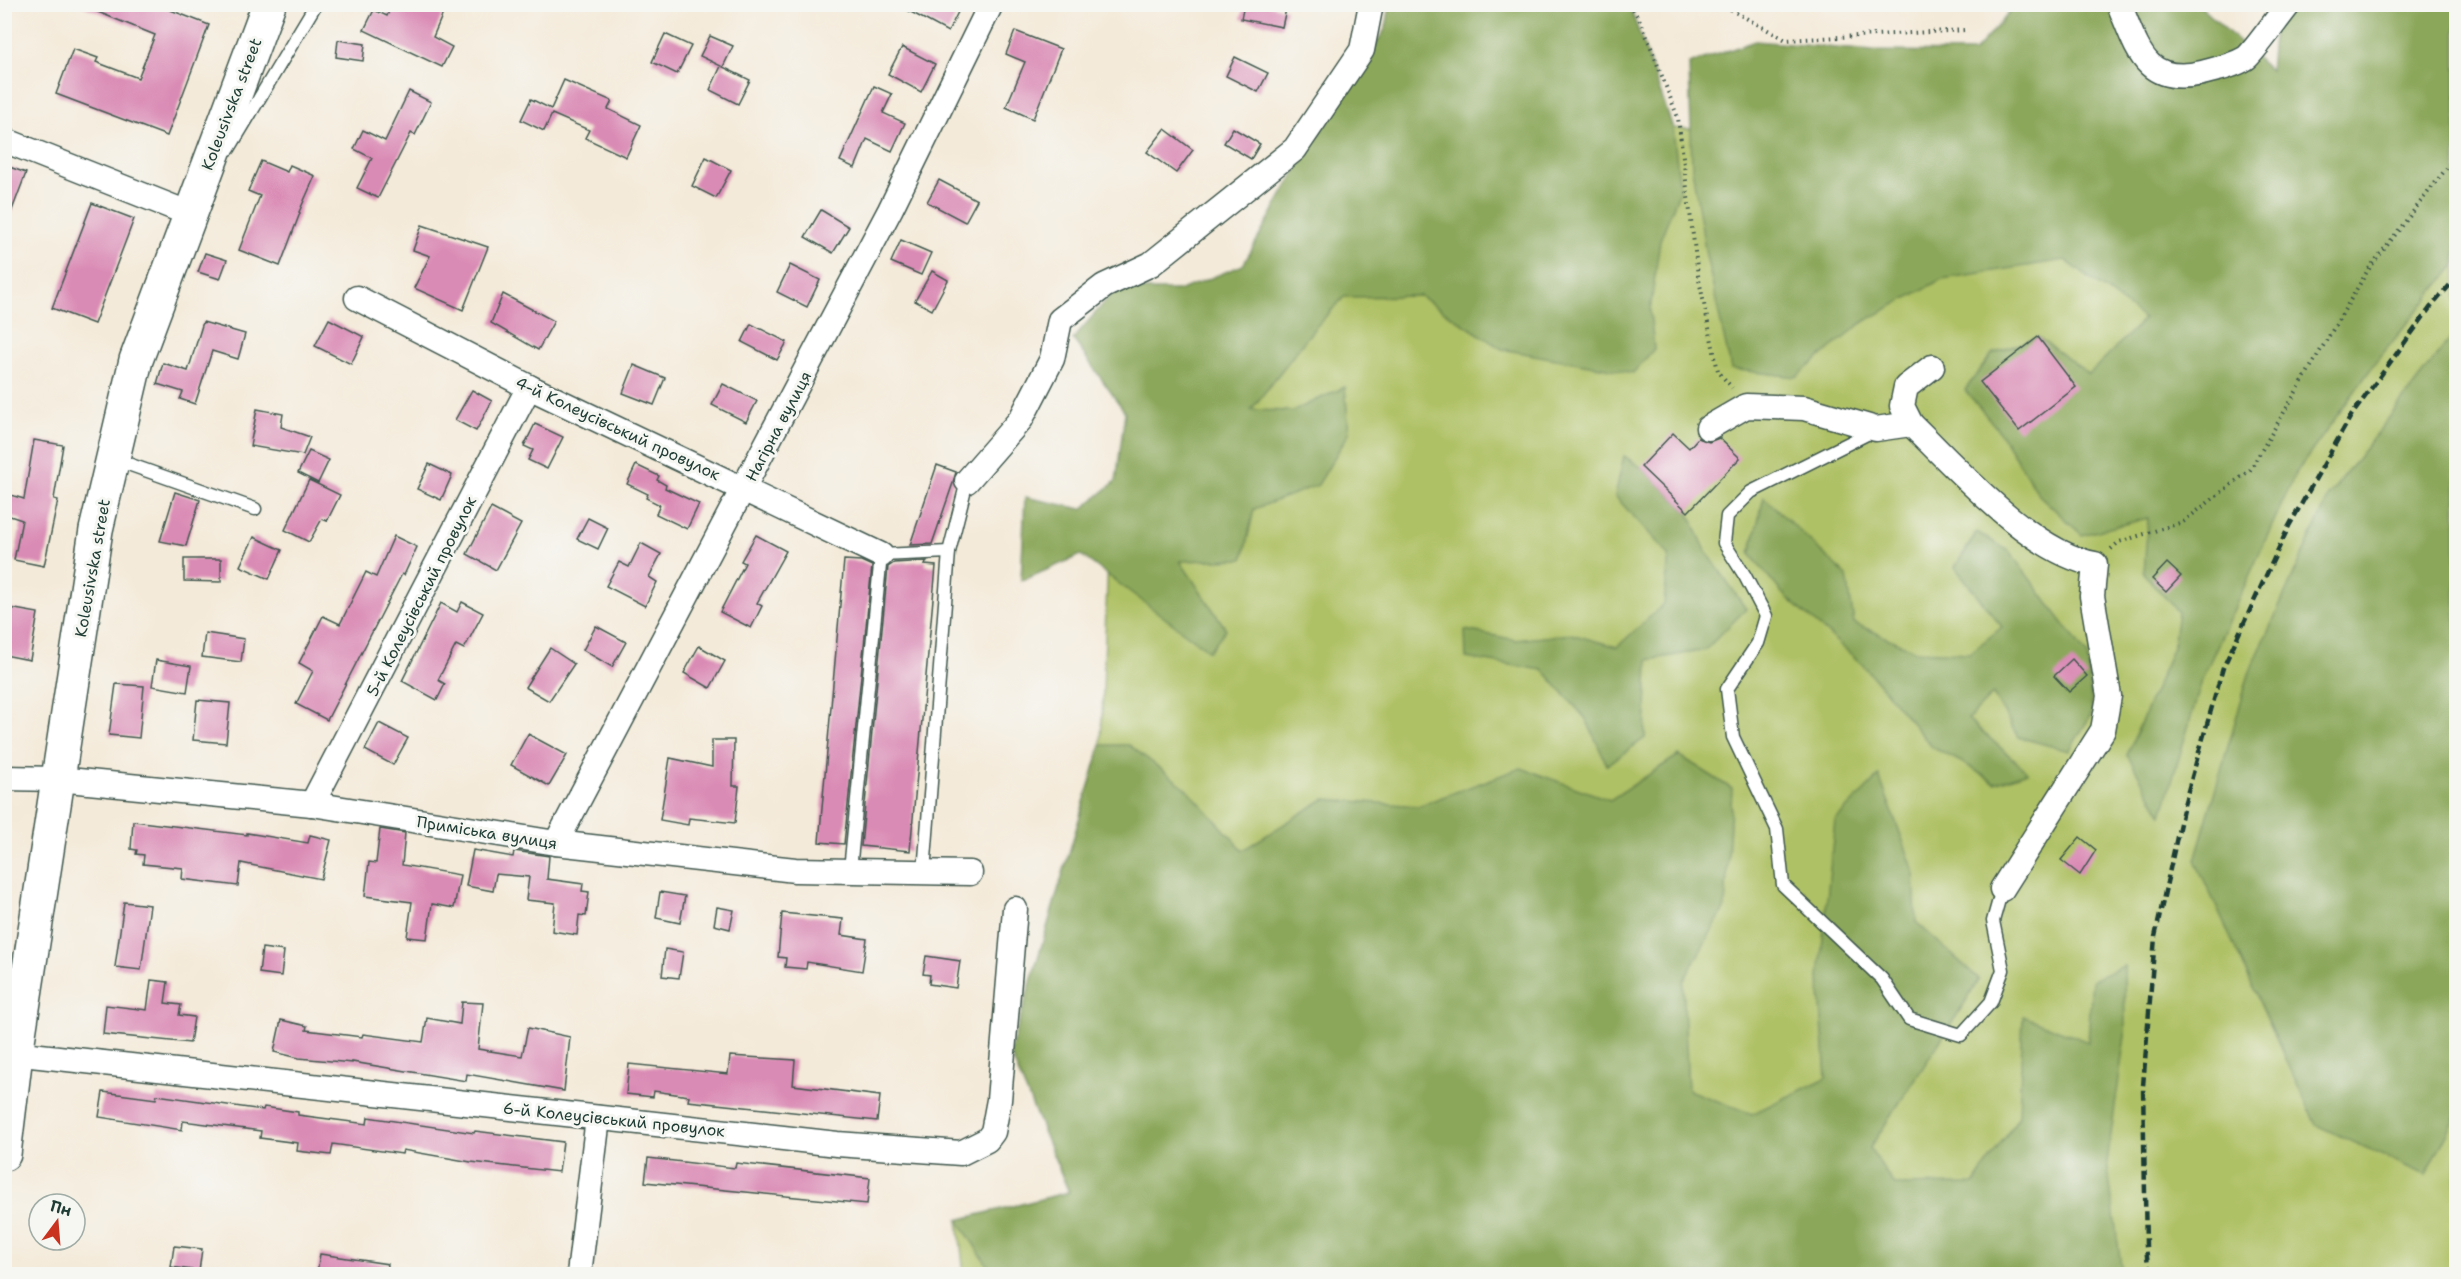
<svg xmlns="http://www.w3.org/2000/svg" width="2461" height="1279" font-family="'Shantell Sans',sans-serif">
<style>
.green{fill:#afc165;stroke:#677f4c;stroke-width:1.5}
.forest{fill:#8ba75a;stroke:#557247;stroke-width:1.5}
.building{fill:#da8bb5}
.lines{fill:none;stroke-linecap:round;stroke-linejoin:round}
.lane-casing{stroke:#3f574d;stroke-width:15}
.street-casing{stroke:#3f574d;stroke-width:27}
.secondary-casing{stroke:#3f574d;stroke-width:36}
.path{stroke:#3f574d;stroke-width:4;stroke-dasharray:1.5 4.5;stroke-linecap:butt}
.lane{stroke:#fff;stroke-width:12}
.street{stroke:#fff;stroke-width:24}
.secondary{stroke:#fff;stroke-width:33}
.rail{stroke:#1f3d34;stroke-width:4.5;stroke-dasharray:9 4.5;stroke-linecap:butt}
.labels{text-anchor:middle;stroke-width:6;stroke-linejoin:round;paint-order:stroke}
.street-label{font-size:16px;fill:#1f3d34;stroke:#f6f6f2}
</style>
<rect width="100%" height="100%" fill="#f6f6f2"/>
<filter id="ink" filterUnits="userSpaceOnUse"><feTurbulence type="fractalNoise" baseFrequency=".0167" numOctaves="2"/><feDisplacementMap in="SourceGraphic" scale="12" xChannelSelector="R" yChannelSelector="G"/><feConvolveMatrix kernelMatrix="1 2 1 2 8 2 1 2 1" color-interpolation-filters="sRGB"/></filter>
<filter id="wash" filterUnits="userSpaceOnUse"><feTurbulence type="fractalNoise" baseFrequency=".008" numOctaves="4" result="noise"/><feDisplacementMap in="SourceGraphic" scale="24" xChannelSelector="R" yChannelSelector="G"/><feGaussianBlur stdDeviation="1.35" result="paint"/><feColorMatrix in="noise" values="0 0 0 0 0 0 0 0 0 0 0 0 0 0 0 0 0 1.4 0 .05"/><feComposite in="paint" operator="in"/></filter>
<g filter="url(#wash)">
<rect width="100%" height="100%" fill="#f4ead9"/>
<!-- green -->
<polygon class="green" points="2456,35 2456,1274 964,1274 958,1220 1069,1192 1010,1053 1101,745 1108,555 1385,117 2110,145"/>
<!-- forest -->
<g class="forest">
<polygon points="1629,4 1673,128 1680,190 1660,240 1650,311 1654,349 1633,373 1502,349 1420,296 1344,297 1313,330 1251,410 1293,411 1345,387 1349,433 1318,485 1254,509 1243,559 1180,561 1226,629 1209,651 1081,555 1021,581 1025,497 1082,509 1116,481 1125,412 1073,339 1115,290 1181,290 1243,265 1297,169 1386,28 1390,5"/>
<polygon points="2198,4 2270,70 2276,5 2456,5 2456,264 2375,363 2296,473 2203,677 2162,815 2127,755 2173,647 2178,612 2144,574 2148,518 2082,535 2039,495 1999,431 1965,390 1992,354 2038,337 2089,374 2144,319 2065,260 1942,279 1863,322 1796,377 1731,369 1706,255 1692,168 1689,64 1755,41 1873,51 1974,52 2011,11 2013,5"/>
<polygon points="2456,331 2456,1116 2426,1175 2316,1125 2195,860 2249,674 2330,494"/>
<polygon points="1624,456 1641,467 1688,512 1706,551 1746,609 1705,650 1648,660 1645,738 1607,765 1586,719 1543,670 1466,658 1465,630 1516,640 1571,634 1617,647 1664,604 1669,555 1615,496"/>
<polygon points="1764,497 1847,576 1854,623 1916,651 1970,653 2002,627 1955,567 1977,532 2009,551 2087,655 2092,713 2069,751 2018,737 1993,694 1968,719 2028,772 1995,783 1965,764 1932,747 1864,666 1782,593 1750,554"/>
<path d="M1101,745h28l57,43 57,62 81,-51 94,7 103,-38 89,32 69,-45 53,34 -7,118 -42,75 5,108 64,24 74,-36 -7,-101 16,-157 44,-44 35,95 2,51 63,57c-34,58 -73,112 -109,169l24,37 80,-1 45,-68 4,-100 65,26 4,-62 32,-14 1,70 -18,126 15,112h-1129l-35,-54 111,-28 -59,-139z"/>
</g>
<g id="blocks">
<!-- building -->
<g class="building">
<polygon points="78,4 155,4 209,25 167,136 56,94 73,49 98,58 96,62 138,78 155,35"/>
<polygon points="392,4 447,4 433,37 452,47 442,67 364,30 374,10 387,16"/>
<polygon points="896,4 962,4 948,32"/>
<polygon points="1244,4 1264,4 1286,9 1282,27 1241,19"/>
<polygon points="1015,31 1061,49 1033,119 1006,107 1025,62 1006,54"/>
<polygon points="665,34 691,46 677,74 652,62"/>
<polygon points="710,36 733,46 723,67 750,80 738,104 710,90 721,66 700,56"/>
<polygon points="338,40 365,44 363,61 336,57"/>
<polygon points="902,47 935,64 921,92 888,74"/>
<polygon points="1235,57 1268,73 1258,92 1226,76"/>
<polygon points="564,80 612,101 608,109 641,125 626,157 585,138 589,130 552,114 544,131 521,120 531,99 551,109"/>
<polygon points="874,86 892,94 883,113 905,123 892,151 867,139 855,168 840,161"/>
<polygon points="409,91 431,102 415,135 411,133 378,198 357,188 372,158 354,149 363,130 385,141"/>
<polygon points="1233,128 1260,144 1251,159 1224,143"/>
<polygon points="1165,129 1193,150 1176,173 1147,152"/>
<polygon points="706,157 731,170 716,198 692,186"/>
<polygon points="261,161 287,172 290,165 315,176 299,212 300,213 280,266 239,250 260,196 248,191"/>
<polygon points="4,165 26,173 6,226 4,225"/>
<polygon points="939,180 977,200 965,222 927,202"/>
<polygon points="92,203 134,219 94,324 52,308"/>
<polygon points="821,210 849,227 833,253 805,237"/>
<polygon points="422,225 488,247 463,310 414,288 430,256 413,250"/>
<polygon points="901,240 931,253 921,275 891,262"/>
<polygon points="205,253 227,260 220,279 198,272"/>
<polygon points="790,265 820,280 807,307 777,292"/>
<polygon points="932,271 948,280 932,310 915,301"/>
<polygon points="503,294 554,321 538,350 491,323"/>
<polygon points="329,319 364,337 351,364 315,346"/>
<polygon points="203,322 245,334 238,359 212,351 195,404 180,399 183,392 157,384 163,363 188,371"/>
<polygon points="751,324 787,342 777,360 742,342"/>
<polygon points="2038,337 2076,387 2019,431 1980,382"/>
<polygon points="634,365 665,378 654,405 623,393"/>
<polygon points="723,384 757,401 746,422 712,405"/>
<polygon points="472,390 492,401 476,431 455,420"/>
<polygon points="257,409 283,414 281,427 310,437 303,455 250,446"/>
<polygon points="535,424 563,437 547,469 528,460 533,450 524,446"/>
<polygon points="1673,433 1689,448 1698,438 1709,442 1719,438 1740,458 1688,512 1641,467"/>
<polygon points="34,440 63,445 54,499 58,500 44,566 14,560 22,520 4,514 4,493 24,499"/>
<polygon points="309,451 329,460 318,483 298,473"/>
<polygon points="429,464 452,475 441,500 417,489"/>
<polygon points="636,465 659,476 657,480 666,485 665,488 699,504 687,529 656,514 660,505 646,498 648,494 627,484"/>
<polygon points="937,465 956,472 953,483 932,544 910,545"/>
<polygon points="309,480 340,495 327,521 322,519 309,542 285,530"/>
<polygon points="175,492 200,500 186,546 160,541"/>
<polygon points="491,508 521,524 496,570 467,554"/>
<polygon points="588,518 608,528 598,549 577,539"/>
<polygon points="756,535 786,551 757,603 762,606 751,628 720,612 745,563 741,561"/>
<polygon points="394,536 417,547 404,575 402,574 327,720 296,704 313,671 299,663 323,616 340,624 366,572 376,577"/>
<polygon points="254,537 282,550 269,579 240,566"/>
<polygon points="641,543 661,554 649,577 657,582 645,606 606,586 619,562 629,567"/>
<polygon points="184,559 221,559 221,582 184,581"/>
<polygon points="844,560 861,561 872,566 844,844 819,842"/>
<polygon points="927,561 925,565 936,566 910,851 861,846 888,567 894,563"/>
<polygon points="2167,563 2181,576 2166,592 2152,579"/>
<polygon points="462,602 483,613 464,649 456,645 438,680 445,684 437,700 402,681 441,603 457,612"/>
<polygon points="4,607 38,613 30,660 4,655"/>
<polygon points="596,626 626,642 612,667 583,650"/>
<polygon points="205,633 244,639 241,662 202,657"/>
<polygon points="699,646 725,661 710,688 684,673"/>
<polygon points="550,648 574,664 549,701 525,687"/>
<polygon points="2072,659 2087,676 2069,692 2054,676"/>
<polygon points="156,660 191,666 187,692 152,686"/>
<polygon points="116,684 144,686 139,738 109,735"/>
<polygon points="197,700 230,703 226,743 193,740"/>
<polygon points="379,723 408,738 393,765 365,750"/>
<polygon points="528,734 567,755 549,786 511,765"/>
<polygon points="712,740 734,740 733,786 739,786 735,823 689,818 688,825 660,820 670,758 712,767"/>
<polygon points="133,821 247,835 247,833 308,843 310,835 331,840 321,879 241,863 238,886 182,879 183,868 143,864 144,855 136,854 137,850 131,849"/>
<polygon points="380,829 405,833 402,865 460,875 454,908 432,904 427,939 407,937 412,902 365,896 369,862 376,863"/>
<polygon points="2080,837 2096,850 2080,875 2061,860"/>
<polygon points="473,850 513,857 514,851 549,856 547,879 583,884 582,891 589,892 586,916 579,915 577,935 552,931 555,903 526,900 529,877 496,874 493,891 466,886"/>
<polygon points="660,892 685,896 680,923 656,918"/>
<polygon points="124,902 150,905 141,970 115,967"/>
<polygon points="717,907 734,910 730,929 714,925"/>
<polygon points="782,913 843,919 841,935 867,939 862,971 807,962 806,969 785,967 786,958 778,957"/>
<polygon points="262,948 284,951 281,976 259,973"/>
<polygon points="665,949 683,952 679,978 662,976"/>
<polygon points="926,956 960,961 956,988 929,984 930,975 923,974"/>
<polygon points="151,980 168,982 165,1003 181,1005 179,1015 194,1017 190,1043 103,1034 106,1005 147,1010"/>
<polygon points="462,1002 483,1003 478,1049 522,1056 528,1028 570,1037 564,1091 467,1074 466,1081 352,1062 352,1063 299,1058 274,1052 281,1020 307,1026 306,1030 362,1037 363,1034 423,1042 427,1018 460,1024"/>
<polygon points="730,1056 795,1060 793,1085 880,1096 877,1121 688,1101 689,1096 654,1091 653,1097 626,1094 629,1064 728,1074"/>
<polygon points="103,1092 156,1099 157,1095 263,1110 264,1107 298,1112 298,1115 367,1124 368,1117 474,1133 475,1131 563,1142 559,1172 471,1162 403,1150 402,1154 333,1144 331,1155 297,1151 298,1143 260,1138 261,1131 183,1121 182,1130 99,1117"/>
<polygon points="648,1158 735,1168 736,1163 870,1178 867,1204 645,1182"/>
<polygon points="174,1246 202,1249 199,1271 171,1267"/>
<polygon points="320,1254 388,1264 387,1275 317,1273"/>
</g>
</g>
</g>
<g filter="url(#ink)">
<use href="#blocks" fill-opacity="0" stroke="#3f574d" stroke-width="1.5"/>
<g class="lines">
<defs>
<g id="lane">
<polyline points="229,149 316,4"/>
<polyline points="1875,430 1751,492 1727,516 1724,543 1745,576 1766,616 1758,643 1727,689 1733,737 1777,829 1783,885 1882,979 1909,1019 1961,1035 1991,1002 2003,970 1993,921 2002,889"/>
<polyline points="114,459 255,509"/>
<polyline points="850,870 881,555 949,552 967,481"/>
<polyline points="924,872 949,552"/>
</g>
<g id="street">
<path d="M2119,4c19,45 25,82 83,69 15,-4 31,-7 44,-15 8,-6 33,-42 43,-54"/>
<polyline points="4,140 190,214"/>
<polyline points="357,298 529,387 881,555"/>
<path d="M1932,367l-26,20 -4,19 9,18c47,45 120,129 184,140l-3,32 17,100 -6,34 -101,159"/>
<polyline points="1708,428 1746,406 1804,408 1876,429 1911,424"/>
<polyline points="967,481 1021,419 1052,359 1060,320 1104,286 1151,264 1295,149 1362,50 1371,4"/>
<polyline points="4,778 58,779 312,804 556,843 795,870 970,873"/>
<polyline points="312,804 529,387"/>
<polyline points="556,843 890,210 991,4"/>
<polyline points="4,1052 837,1144 961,1153 987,1140 993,1132 999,1100 1015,909"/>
<polyline points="579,1274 598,1118"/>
</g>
<polyline id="secondary" points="4,1154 16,1054 96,530 136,360 269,4"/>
</defs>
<!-- lane casing -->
<use href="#lane" class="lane-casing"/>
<!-- street casing -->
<use href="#street" class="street-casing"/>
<!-- secondary casing -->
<use href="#secondary" class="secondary-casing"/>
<!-- path -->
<g class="path">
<polyline points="1630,4 1642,24 1678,118 1698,275 1718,371 1732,388"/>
<polyline points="1720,4 1786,40 1965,30"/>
<polyline points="2111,549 2119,542 2183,522 2250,470 2368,270 2456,156"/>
</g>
<!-- lane -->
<use href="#lane" class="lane"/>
<!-- street -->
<use href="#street" class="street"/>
<!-- secondary -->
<use href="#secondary" class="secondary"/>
<!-- rail -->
<polyline class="rail" points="2149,1274 2146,1247 2143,1086 2155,937 2184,805 2223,668 2289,526 2351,416 2430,308 2456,278"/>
</g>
</g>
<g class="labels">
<!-- street labels -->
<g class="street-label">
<text transform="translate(231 104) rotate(-69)" y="6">Koleusivska street</text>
<text transform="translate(778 426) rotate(-62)" y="6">Нагірна вулиця</text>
<text transform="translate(618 428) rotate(25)" y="6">4-й Колеусівський провулок</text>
<text transform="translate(92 568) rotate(-80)" y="6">Koleusivska street</text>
<text transform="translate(421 596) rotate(-63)" y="6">5-й Колеусівський провулок</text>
<text transform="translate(487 832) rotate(9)" y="6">Приміська вулиця</text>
<text transform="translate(614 1119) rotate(6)" y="6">6-й Колеусівський провулок</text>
</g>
</g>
<!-- margin -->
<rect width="2461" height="1279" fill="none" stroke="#f6f6f2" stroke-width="24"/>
<!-- north arrow -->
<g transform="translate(57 1222) rotate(16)"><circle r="28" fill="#f6f6f2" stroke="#a0aca6" stroke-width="1.5"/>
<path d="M0-4.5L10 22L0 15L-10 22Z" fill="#c8321e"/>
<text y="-9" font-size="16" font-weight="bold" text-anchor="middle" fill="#1f3d34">Пн</text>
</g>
</svg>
